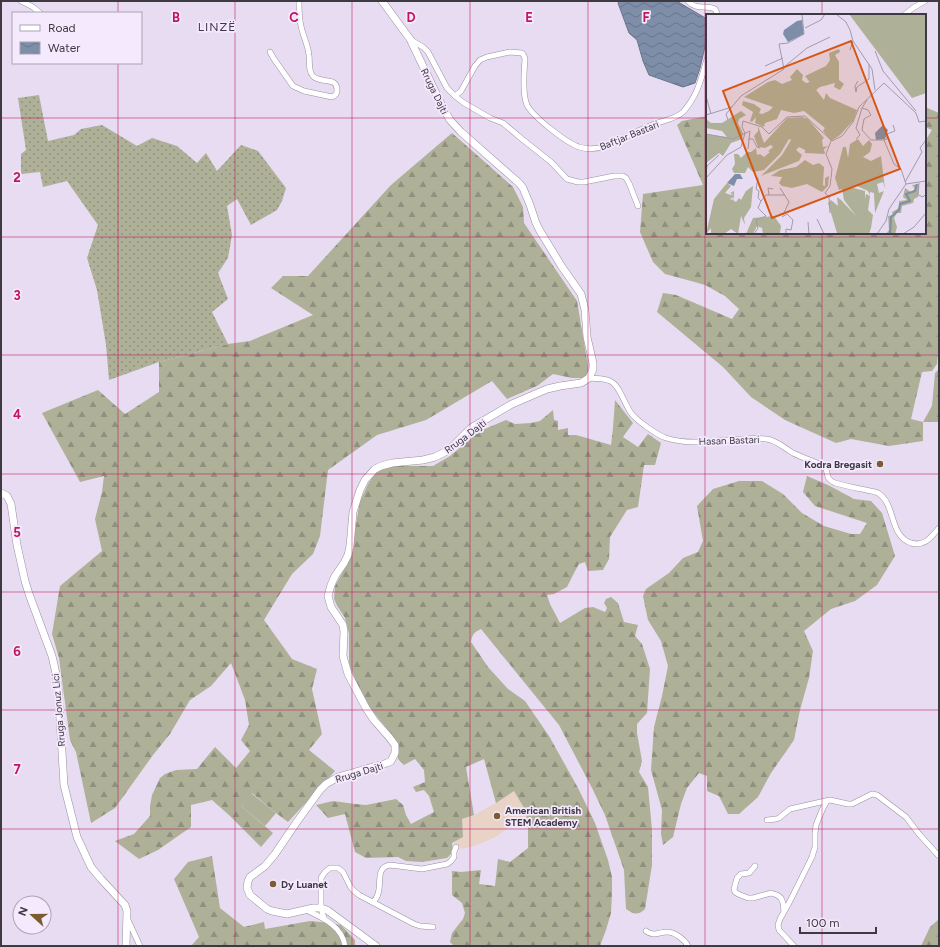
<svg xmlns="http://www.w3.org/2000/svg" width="940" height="947" font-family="Figtree,sans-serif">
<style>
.education{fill:#e9d2c6}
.grass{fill:url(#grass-dots)}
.forest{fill:url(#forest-firs)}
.pitch{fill:#aeb098}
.water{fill:url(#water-waves);stroke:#6c7589}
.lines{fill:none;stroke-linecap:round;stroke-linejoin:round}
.street-casing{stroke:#998fa2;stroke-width:6}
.secondary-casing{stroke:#998fa2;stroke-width:8}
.street{stroke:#fff;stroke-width:5}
.secondary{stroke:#fff;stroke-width:7}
.grid{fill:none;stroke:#c2185b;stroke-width:1;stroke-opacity:0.55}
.poi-dot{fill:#7b5c31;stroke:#f5e9fe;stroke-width:1.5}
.labels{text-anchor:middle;stroke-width:3.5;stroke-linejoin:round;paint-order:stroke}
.street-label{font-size:10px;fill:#3e3a42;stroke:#f5e9fe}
.poi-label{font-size:10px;font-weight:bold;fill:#3e3a42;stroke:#f5e9fe;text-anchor:start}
.quarter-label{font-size:12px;letter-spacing:1px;fill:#403647;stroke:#f5e9fe}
.inset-river{fill:none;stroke:#7f8ea8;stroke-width:2}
.inset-road{fill:none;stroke:#a39bab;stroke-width:1}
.view{fill:#d75611;fill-opacity:0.15;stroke:#d75611;stroke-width:2}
.inset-edge{fill:none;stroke:#3e3a42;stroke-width:2}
.grid-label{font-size:13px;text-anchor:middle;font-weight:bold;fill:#c2185b;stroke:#f5e9fe;stroke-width:3.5;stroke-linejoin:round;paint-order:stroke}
</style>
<defs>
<pattern id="grass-dots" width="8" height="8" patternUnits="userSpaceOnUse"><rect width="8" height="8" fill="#aeb098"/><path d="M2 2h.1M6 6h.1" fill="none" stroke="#8f907e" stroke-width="1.8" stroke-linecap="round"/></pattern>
<pattern id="forest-firs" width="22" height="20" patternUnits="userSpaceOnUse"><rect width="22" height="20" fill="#aeb098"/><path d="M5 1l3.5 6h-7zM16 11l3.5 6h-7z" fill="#8f907e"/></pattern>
<pattern id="water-waves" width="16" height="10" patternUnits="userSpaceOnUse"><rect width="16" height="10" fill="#7f8ea8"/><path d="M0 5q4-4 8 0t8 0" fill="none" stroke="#69758a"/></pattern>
</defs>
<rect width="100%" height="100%" fill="#e7dcf1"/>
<!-- education -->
<polygon class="education" points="514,791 524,808 526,816 497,836 484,842 471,847 458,849 454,842 463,837 462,819 474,815 496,803"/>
<!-- grass -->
<polygon class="grass" points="39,95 48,141 74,135 81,129 102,125 137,146 152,138 177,146 197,163 206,153 217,171 241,145 258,151 286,188 282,201 277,210 251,225 237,199 227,206 232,235 228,258 218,273 228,299 212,312 228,344 159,362 109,380 106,345 97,290 87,258 98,225 67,181 43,187 40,172 21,174 21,154 26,150 18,98"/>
<!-- forest -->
<g class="forest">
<polygon points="925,107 939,113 939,342 937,364 932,371 922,372 911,419 923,422 932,406 935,373 939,369 939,422 923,422 923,441 889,446 851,439 836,443 785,420 751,397 723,367 657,312 663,293 676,295 732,319 739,309 725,296 705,285 691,281 665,274 653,262 640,232 643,194 703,185 677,125 682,121 707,116 707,233 925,233 925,141 932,130 925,127"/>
<polygon points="452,133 513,187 523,207 524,223 577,301 588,366 588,373 583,378 572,378 553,374 537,386 507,399 492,381 426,420 377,435 328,470 320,536 313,554 292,574 264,620 292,659 317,669 312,689 322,734 309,750 335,771 288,822 276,813 252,793 241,806 273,833 261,847 230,816 212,800 191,805 191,827 158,850 139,859 115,841 134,834 150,816 150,806 152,795 160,778 165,774 176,770 197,769 215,747 236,768 250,751 241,740 249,725 245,700 231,663 211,686 190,700 170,734 153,755 115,808 91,823 76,752 70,740 59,658 52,634 60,586 102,551 95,519 102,492 104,476 80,482 42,413 98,390 125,414 159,392 159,362 228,344 250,341 313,315 271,288 283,276 308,276 391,185"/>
<path d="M615,400l18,23 -10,14 15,10 10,-13 13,9 -6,22h-11l-6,42 -11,3 -17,27 -1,22 -6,11 -15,1 -3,-9 -6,2 -5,9 -7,14 -13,7 -7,1 3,9 10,19 25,-15 8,-1 12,5 2,-4 -3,-5 2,-4 5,-2 7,6 6,19 14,3 -3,11 7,8 8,25 -3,44 -10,11v9l5,28 -3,11 9,15 4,43v35l-7,44c-7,7 -12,5 -19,0l-2,-39 -19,-55 -13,-27 -33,-63 -78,-96c-7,3 -9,6 -10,13l17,25 20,22 17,12 24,35 29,52 17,35 13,37 4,17v16l-1,20 -5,17 -6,16h-146l-4,-4 2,-9 11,-14 2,-6 -3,-10 -10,-8v-24l9,1 20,-2 -2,14 16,2 3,-27 12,3 18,-14v-25l-4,-15 -10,-17 -18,12 -12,-44 -18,8 8,48 -12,4 1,18 -11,6 1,9 -6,6 -25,4 -16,-1 -8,-4 -32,1 -11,-6 -10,-38 -17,4 -12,-13 17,-4 22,3 11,1 30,-6 7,6 3,10 5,9 23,-12 -5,-16 -5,-6 -8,2 -3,-5 12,-5 -1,-12 -9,-11 -11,6 -6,-6 -1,-18 -31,-38 -8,-15 -9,-25v-29l-4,-16 -7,-11 -4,-8 1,-13 13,-24 4,-12 6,-38 2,-10 8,-18 7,-10 6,-5 13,-3h39l17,-10 30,-25 26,-11 9,4 16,-1 9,-2 13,-11 1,10 4,1v9l10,-2v7h8l35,10 2,-17z"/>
<polygon points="807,476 828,485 854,499 871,501 882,513 895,556 877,585 855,601 831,609 804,631 813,651 809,678 800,710 794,740 771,773 758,797 739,814 728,814 719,796 707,791 707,776 699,773 687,788 681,804 673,837 663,845 661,834 662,810 651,770 654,727 662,696 668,666 661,641 648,620 643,596 646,589 669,573 683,558 698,552 703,541 697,506 713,489 739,481 762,481 783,494 802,513 824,526 851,534 860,534 867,523 815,506 803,492"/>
<polygon points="212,856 220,908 244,927 264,922 265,929 310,921 321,922 341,925 355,940 355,946 191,946 199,937 174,879 188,862"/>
<polygon points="939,919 939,946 921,946 930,927"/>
</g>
<!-- pitch -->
<polygon class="pitch" points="251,793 276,813 265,826 241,806"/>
<!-- water -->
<polygon class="water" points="619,1 678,1 680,3 707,19 707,38 700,68 695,83 683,87 649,75 643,61 637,40 629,33 618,3"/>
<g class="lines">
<defs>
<g id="street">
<polyline points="21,1 33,7 40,13"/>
<path d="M688,1c9,10 16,3 27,8l2,4 -1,2"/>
<polyline points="904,15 913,8 925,1"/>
<path d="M411,40l12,7 5,5 19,36 8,8 6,-5 14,-25 5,-6 7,-3 23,-5 12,1 2,3 1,3c-1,12 -3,35 2,46 6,12 40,38 52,42 10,3 19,2 28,-1 15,-7 29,-15 45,-21 9,-4 24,-6 31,-13 15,-17 18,-33 24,-53"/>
<path d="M270,52l4,7 19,27 11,5 28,6c4,-2 5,-3 5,-7 0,-14 -17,-6 -24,-14 -5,-5 -3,-14 -4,-21 -1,-10 -6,-19 -8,-29 -2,-8 -2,-17 -2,-25"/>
<polyline points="455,96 464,103 490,118 503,123 522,139 551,162 567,179 578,182 584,182 614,176 623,176 626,178 629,183 638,206"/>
<path d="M589,378c6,1 15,0 21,3 9,3 15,24 21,32 6,8 26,22 35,25 32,10 67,-2 100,1 11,1 18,9 27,14 10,5 21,8 31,13 6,8 0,12 11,17 10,3 21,5 31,7 3,1 8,1 12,3 18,11 11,43 33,50 14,4 20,-6 28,-15"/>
<polyline points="767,820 776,819 779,818 790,809 821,802 830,800 848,804 852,804 872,794 877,795 906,817 919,834 939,856"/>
<polyline points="755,866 749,873 741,874 737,878 734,889 735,892 738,894 748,898 753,898 771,893 777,895 781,898 783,903 784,911"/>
<path d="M373,902c13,-12 -1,-34 17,-37l32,4 25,-5 4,-3 3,-4v-5l2,-5"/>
<path d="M306,910c17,8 36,16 39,36"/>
<polyline points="324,918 321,908 321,878 325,872 330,868 338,868 343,872 350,886 353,890 359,895 414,924 420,926 433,927"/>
<polyline points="128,920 140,946"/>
<path d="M646,931c8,6 13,1 21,1 8,0 18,8 21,14"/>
<polyline points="794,946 779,930 778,925 780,919 790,901 812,857 815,847 815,834 816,825 823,808 827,801"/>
</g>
<g id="secondary">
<polyline points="1,493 7,496 11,504 17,545 25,581 29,594 52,656 55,669 58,686 64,785 77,837 91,867 101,879 125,905 127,911 126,946"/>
<polyline points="376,946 327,910 321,908 313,908 287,914 272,911 267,909 250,895 247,888 248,881 250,877 265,866 275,854 296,823 320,790 326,784 338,777 387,763 391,761 395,753 395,745 389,737 374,720 366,708 348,674 343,656 344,632 343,625 331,607 328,596 331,585 335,576 344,563 348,555 350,546 353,512 360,490 365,480 375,469 381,466 392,463 423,460 435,457 449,450 471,428 512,404 547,389 560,386 581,383 589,378 593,369 593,363 587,337 585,310 581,294 562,267 540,231 536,223 530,205 523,188 519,183 461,132 450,120 443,108 410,39 382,1"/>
</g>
</defs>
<!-- street casing -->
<use href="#street" class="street-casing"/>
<!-- secondary casing -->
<use href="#secondary" class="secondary-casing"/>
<!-- street -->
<use href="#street" class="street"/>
<!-- secondary -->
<use href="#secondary" class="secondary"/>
</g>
<!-- grid -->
<path class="grid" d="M118,1v12M235,1v945M352,1v945M470,1v945M588,1v945M705,1v945M822,1v14M118,63v883M1,118h706M925,118h14M822,233v713M1,237h938M1,355h938M1,474h938M1,592h938M1,710h938M1,829h938"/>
<!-- markers -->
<g class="poi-dot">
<circle cx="880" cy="464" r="4"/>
<circle cx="497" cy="816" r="4"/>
<circle cx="273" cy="884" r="4"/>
</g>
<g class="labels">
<!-- street labels -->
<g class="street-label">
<text transform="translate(435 91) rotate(64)" y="4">Rruga Dajti</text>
<text transform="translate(629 135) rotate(-22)" y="4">Baftjar Bastari</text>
<text transform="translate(465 436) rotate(-37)" y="4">Rruga Dajti</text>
<text transform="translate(729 440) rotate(-2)" y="4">Hasan Bastari</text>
<text transform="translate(58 710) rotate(-95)" y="4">Rruga Jonuz Lici</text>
<text transform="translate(359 772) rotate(-17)" y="4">Rruga Dajti</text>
</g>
<!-- poi labels -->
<g class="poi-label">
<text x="872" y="468" text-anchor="end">Kodra Bregasit</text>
<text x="505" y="814">American British<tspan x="505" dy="12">STEM Academy</tspan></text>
<text x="281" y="888">Dy Luanet</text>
</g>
<!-- quarter labels -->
<g class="quarter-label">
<text x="217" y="31">LINZË</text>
</g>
</g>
<!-- overview -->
<g transform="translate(706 14)">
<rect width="220" height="220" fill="#e7dcf1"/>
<path d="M143,0h77v79l-14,5zM133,35l1,3 -5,3 4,7v18l5,4 -4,6 -6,-3 1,-4 -15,4 -4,3 -11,-14 21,-10 4,-6 -1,-7z" fill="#aeb098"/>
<path d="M91,55l6,6 -1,5 4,3 4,-1 14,18 2,-7 4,5 27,12 -4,11 -13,14 -9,6 -8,-10 2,-3 -21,-17 -10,2 -13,-3 -4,9 -12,4 -1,4 -9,-4 1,-6 -4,5 -2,-1 3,-9 -11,-7 1,-4 11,3 7,5 -2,4 3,1 7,-3 4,-4 -29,-10 24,-15 7,-2 7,4 10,-4 -2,-3zM35,97l5,4 -7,4 -1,4 5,10 -1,6 -11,4 -8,13 -4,-3 -13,10v-29l21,3 -5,-6 -16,-3v-9l5,4h11zM96,103l6,2 16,19 -2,2 1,7 6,-1 -5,3 1,5 -20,-1v-3l-6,-3 -3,3 6,5 -3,6 -38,15 21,-21 9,-15 -2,-1 -9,15 -16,16 -11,2 -5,-5 -3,6h-11l-2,-4 3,-5 -1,-10h4l3,4 6,-6h4l5,-4 1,7 3,-1 4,3 6,-5 -2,-1 5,-4 -2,-2 -6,3 -7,-1 -4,-11 4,-5v-5l6,17 23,-25zM152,125l5,7 6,-6 3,4 -2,8 -7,5 8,4 10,-5 4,33 -2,-7 -6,2 2,9 5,-2 -9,22 -1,-20 -4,-1v3l-2,-4 -11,-5 -7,1 15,4v8l1,-5 4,2 -2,14 5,5 -2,13 -2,6h-34l2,-1 -9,-30 3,-3 7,6 -1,-9 4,3 15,16 -12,-16 -2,-11 -3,1 -4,-12 8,-31h3l2,11 2,-14zM99,146l8,5 6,-2 5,4 -1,18 2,1v-8l4,-2 -1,10 -6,6 -15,-8 -15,4 -10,-2 -3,-3 3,-6 -11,-1 9,-6 16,-3zM21,169l4,3 -6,7 6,2 2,-1 -3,-1 4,-2v6l-4,2 2,1 3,-4 -2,4 3,2 3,-4 2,2 5,-9 7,-5 -2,21 -7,11 1,7 -4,-9 -3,18 -7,-5 -7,5h-13v-6l-5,6 8,-35zM213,170l-1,13 -4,2 -1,4 -11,3 -1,7h-4l-3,5 3,9 -2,7h-9l3,-4 -1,-14 5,-1 -1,-3 7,-4v-7l8,-1 -4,-3 2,-9 6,4 4,-3 -3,-4zM68,202l7,10 -1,7 -17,1 -1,-6 -5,-2 -4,8h-7l7,-16z" fill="#aeb098"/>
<path d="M96,6l2,14 -16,8 -5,-8 1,-4 13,-9zM177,111l5,5 -3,9 -9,1 -1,-7zM29,160h5l3,5h-6l-3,7 -7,-3z" fill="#7f8ea8"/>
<path class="inset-river" d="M184,220l1,-17 8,-7 1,-6 10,-3 -4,-7 9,-3 2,-7"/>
<path class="inset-road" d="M130,0l10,8 4,8 3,11 -3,9M99,14l16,-8 4,-6M147,27l19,28 3,21M169,37l8,20 33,40M59,52l18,-8M78,53l23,-19 23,-11M152,67l-3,5 1,6 1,-5 12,-8v-15M0,82l5,18M161,86l-5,8 6,2 3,5 -7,4 -2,11 9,10h13M0,101l26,-8M22,106l-2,-6 15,-18 43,-27 -5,-25 9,-1 16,-9 -2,-20M0,120l27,5 17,-8 -2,18M42,125h5l4,8 3,1M150,125l4,-4 -4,-7 6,-20M178,126l10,24 7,5 5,15M178,126l3,-1v-5l8,-3 -2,-6M0,160l1,-8 12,-11M0,164l21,-23 14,-8 4,-14 -3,-6 1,-6 19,6 7,7 18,-17 18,-1 27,25 10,-5 11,-14 6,-15 25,-24 32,30 3,9 7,-1M199,168l12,-21 5,-9 -2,-4 6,-8M213,169l-1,12 5,2 3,-3M200,170l20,-3M74,174l9,14 -6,13M63,181l-1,-7 5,1M55,187l5,-6h19M124,199l-1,-16 -4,-4 5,-7 2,-17 -6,-15 5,-13M76,203l5,-3 6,6 -2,10 -5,-1v5M111,205l7,15M102,208l1,12M48,220l4,-6 -2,-8 10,-4 -8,-8 3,-7 -3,-3 1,-7 -3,-2 2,-11M171,220l9,-13 3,-12 17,-25M197,220l11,-7 12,-14"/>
<path class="view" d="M145,27l49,128 -128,49 -49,-127z"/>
<rect width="220" height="220" class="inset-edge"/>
</g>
<g class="grid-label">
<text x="176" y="22">B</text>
<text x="294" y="22">C</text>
<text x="411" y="22">D</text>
<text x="529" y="22">E</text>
<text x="646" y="22">F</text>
<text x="17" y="182">2</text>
<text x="17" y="300">3</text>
<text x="17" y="419">4</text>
<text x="17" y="537">5</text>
<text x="17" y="656">6</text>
<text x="17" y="774">7</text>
</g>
<!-- border -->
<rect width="940" height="947" fill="none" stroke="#3e3a42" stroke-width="4"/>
<!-- legend -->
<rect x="12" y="12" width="130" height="52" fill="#f5e9fe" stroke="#aca3b3"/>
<rect x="20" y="25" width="20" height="6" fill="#ffffff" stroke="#aca3b3"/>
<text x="48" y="32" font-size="12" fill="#3e3a42">Road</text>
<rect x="20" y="42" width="20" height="12" fill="url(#water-waves)" stroke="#aca3b3"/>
<text x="48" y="52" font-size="12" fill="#3e3a42">Water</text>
<!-- north arrow -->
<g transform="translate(32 915) rotate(291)"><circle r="19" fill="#f5e9fe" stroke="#aca3b3"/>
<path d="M0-3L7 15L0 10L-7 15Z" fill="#7b5c31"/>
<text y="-6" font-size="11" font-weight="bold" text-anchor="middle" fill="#3e3a42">N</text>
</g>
<!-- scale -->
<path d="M800 927v6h76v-6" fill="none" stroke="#3e3a42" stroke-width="2"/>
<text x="806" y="927" font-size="12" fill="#3e3a42" stroke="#f5e9fe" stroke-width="3" paint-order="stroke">100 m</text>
</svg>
